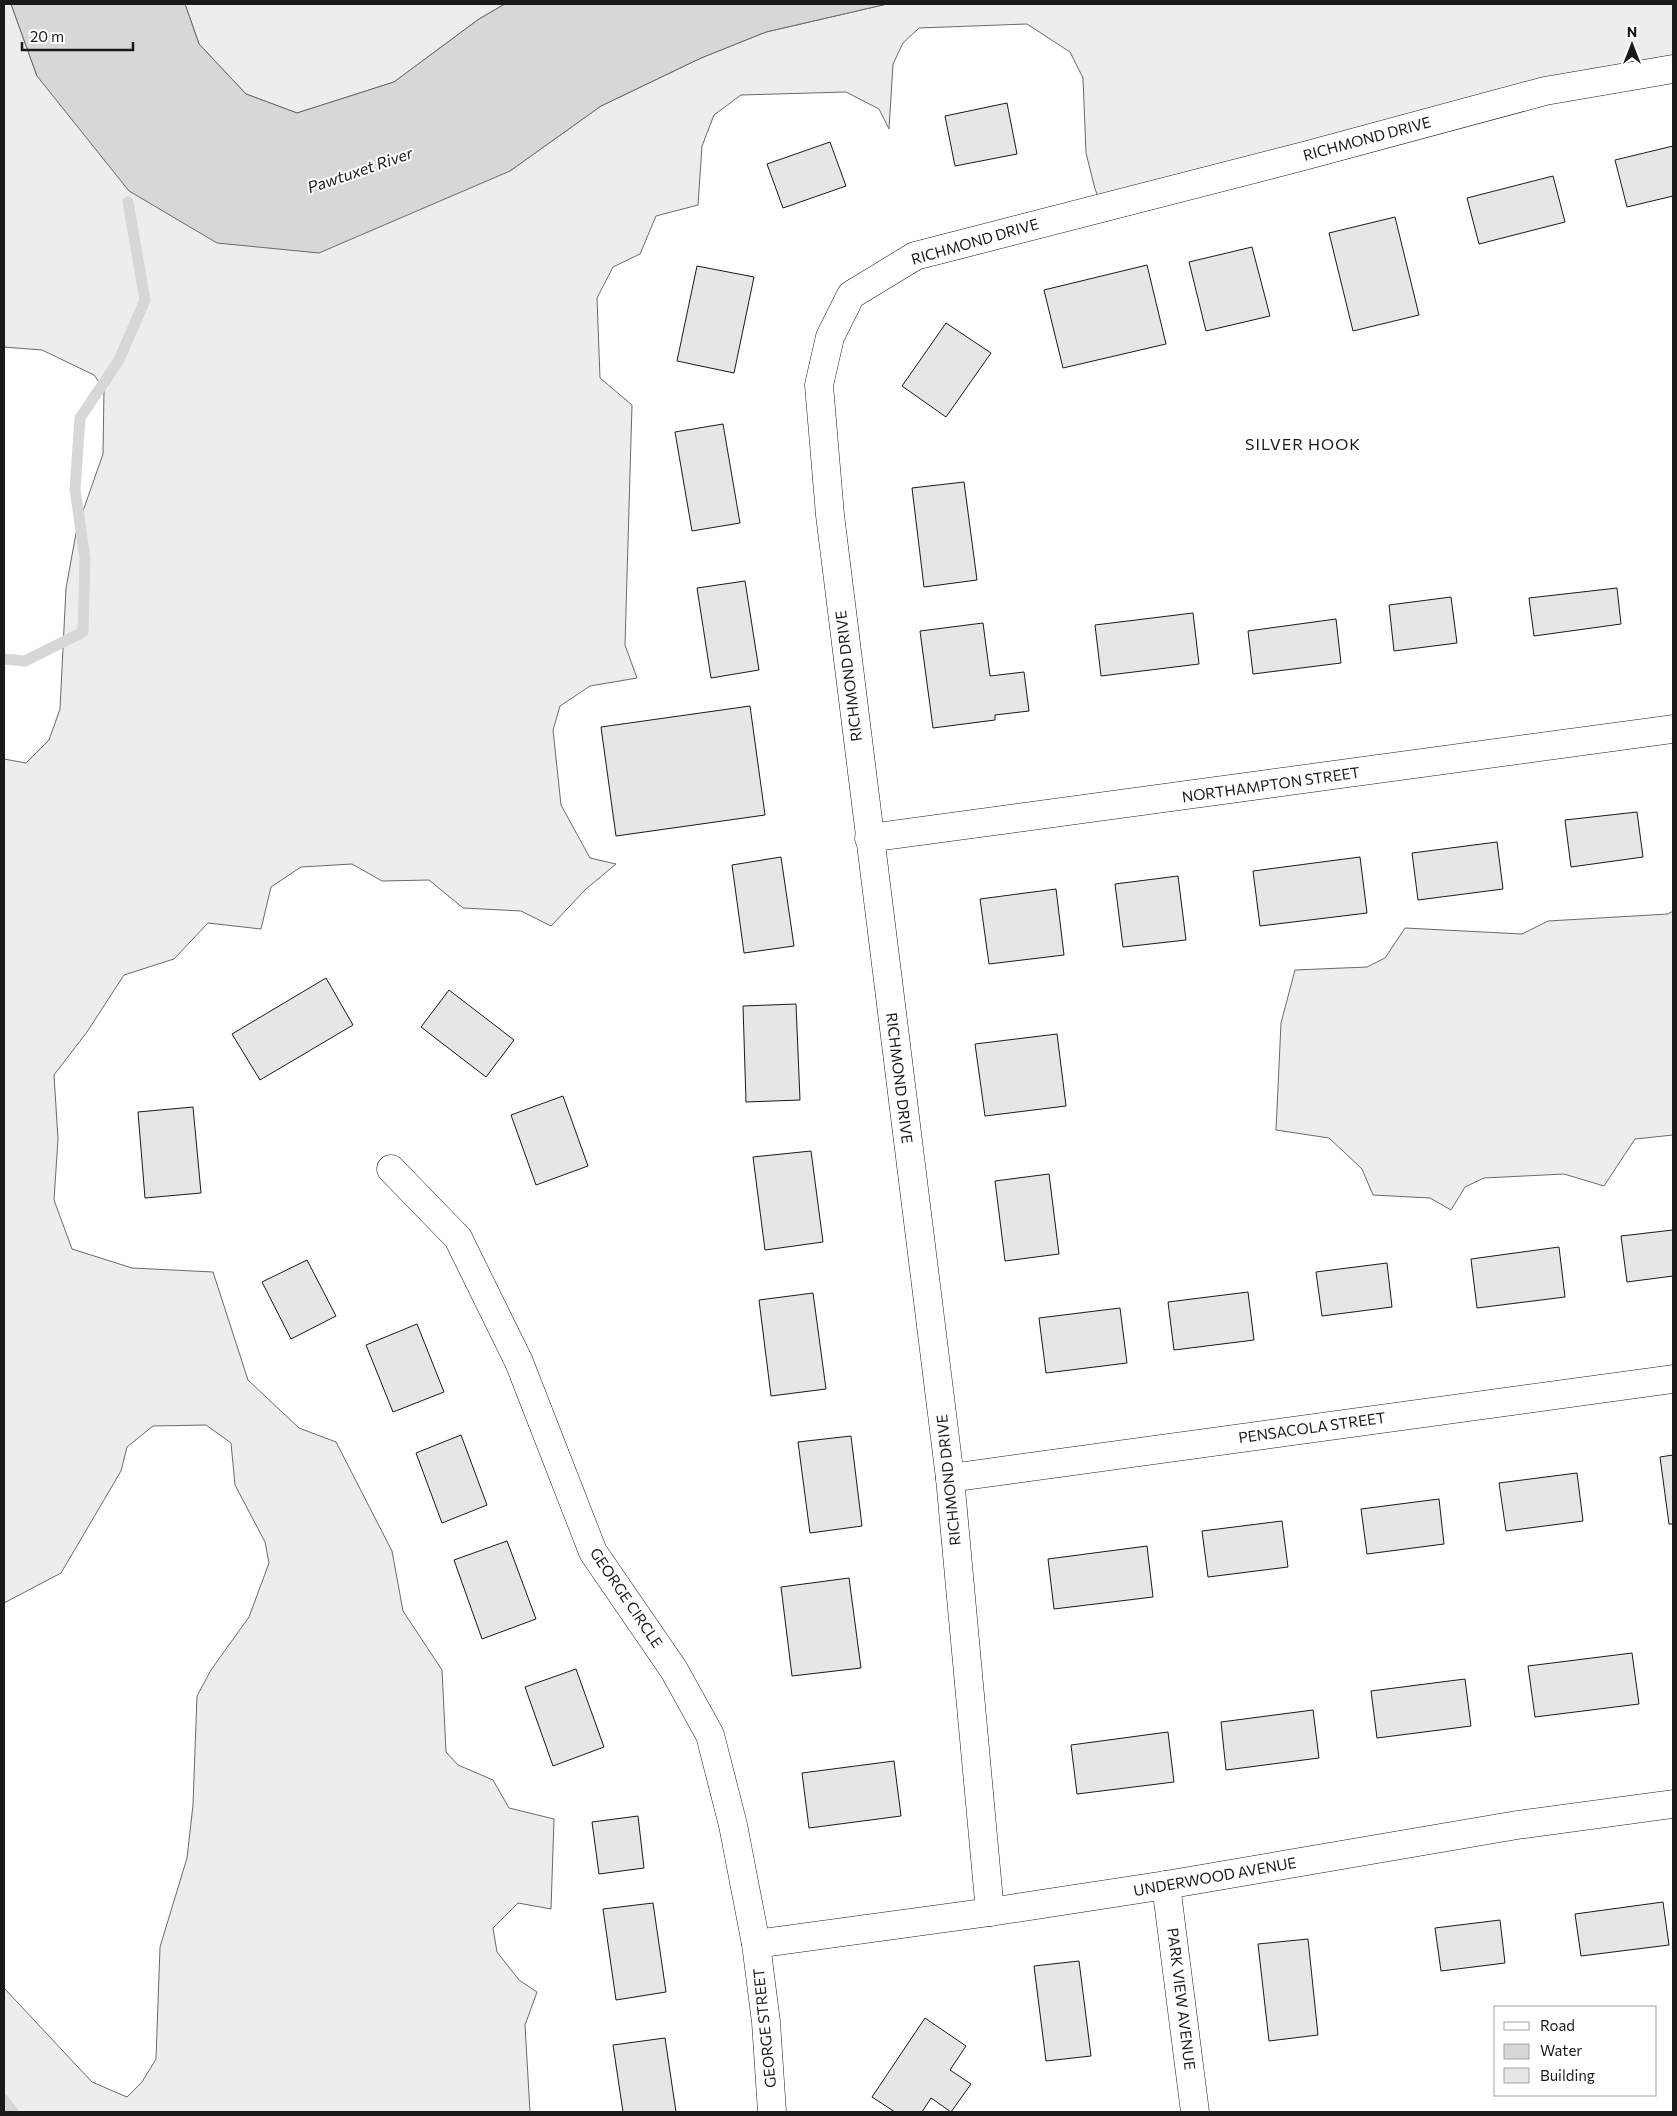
<svg xmlns="http://www.w3.org/2000/svg" width="1677" height="2116" font-family="Commissioner,sans-serif">
<style>
.built{fill:#ededed;stroke:#6a6a6a}
.water{fill:#d7d7d7;stroke:#6a6a6a}
.lines{fill:none;stroke-linecap:round;stroke-linejoin:round}
.stream{stroke:#d7d7d7;stroke-width:11}
.building{fill:#e6e6e6;stroke:#1a1a1a}
.minor-casing{stroke:#1a1a1a;stroke-width:29}
.minor{stroke:#fff;stroke-width:28}
.labels{text-anchor:middle;stroke-width:4;stroke-linejoin:round;paint-order:stroke}
.street-label{font-size:15px;fill:#1a1a1a;stroke:#fff}
.water-label{font-size:16px;font-style:italic;fill:#1a1a1a;stroke:#fff}
.neighbourhood-label{font-size:16px;letter-spacing:1px;fill:#1a1a1a;stroke:#fff}
</style>
<rect width="100%" height="100%" fill="#fff"/>
<!-- built -->
<g class="built">
<polygon points="4,4 11,4 37,76 510,171 601,106 701,58 766,32 887,4 1673,4 1673,65 1101,204 1095,189 1086,153 1083,78 1070,52 1027,24 919,28 903,43 893,64 889,129 879,109 846,92 741,95 714,115 702,146 698,205 656,216 640,254 613,267 597,298 600,378 632,405 625,645 637,678 590,686 560,706 553,730 561,805 590,858 616,864 586,889 551,926 521,911 463,908 429,880 382,881 352,864 301,867 271,887 261,929 208,923 174,959 124,975 87,1032 54,1075 58,1139 54,1200 72,1249 132,1268 213,1272 248,1380 299,1428 336,1442 392,1551 403,1611 442,1670 446,1752 458,1765 493,1780 509,1808 554,1819 551,1909 518,1903 493,1928 497,1952 519,1980 537,1992 525,2025 530,2112 4,2112 4,1988 92,2082 127,2097 142,2082 156,2059 160,1947 187,1858 193,1805 197,1696 211,1670 249,1617 269,1563 265,1542 235,1485 231,1443 206,1425 153,1426 127,1447 121,1471 61,1573 4,1603 4,759 26,763 49,740 60,709 66,588 77,528 103,454 104,389 94,375 42,350 4,347"/>
<polygon points="185,4 505,4 479,19 394,82 297,113 246,94 199,44"/>
<polygon points="1673,911 1673,1135 1635,1139 1604,1186 1564,1174 1484,1178 1465,1187 1451,1210 1430,1198 1373,1195 1362,1169 1329,1138 1276,1130 1281,1023 1295,970 1367,967 1385,958 1405,928 1522,934 1548,921 1668,914"/>
</g>
<!-- water -->
<polygon class="water" points="11,4 185,4 199,44 246,94 297,113 394,82 479,19 505,4 887,4 766,32 701,58 601,106 510,171 319,253 217,243 129,191 37,76"/>
<g class="lines">
<!-- stream -->
<g class="stream">
<polyline points="4,659 25,661 83,632 85,559 75,489 80,418 119,360 145,300 128,202"/>
<polyline points="4,2100 13,2112"/>
</g>
</g>
<!-- building -->
<g class="building">
<polygon points="1007,103 1017,154 955,166 945,116"/>
<polygon points="830,142 846,186 783,208 767,164"/>
<polygon points="1673,146 1673,196 1627,207 1615,160"/>
<polygon points="1553,176 1565,222 1479,244 1467,198"/>
<polygon points="1395,217 1419,315 1353,331 1329,233"/>
<polygon points="1252,247 1270,316 1206,331 1189,262"/>
<polygon points="1147,265 1166,344 1063,368 1044,290"/>
<polygon points="697,266 754,277 734,373 677,361"/>
<polygon points="946,323 991,353 946,417 902,386"/>
<polygon points="723,424 740,523 692,531 675,432"/>
<polygon points="964,482 977,580 924,587 912,488"/>
<polygon points="745,581 759,670 711,678 697,588"/>
<polygon points="1617,588 1621,624 1534,636 1529,598"/>
<polygon points="1451,597 1457,643 1394,651 1389,605"/>
<polygon points="1193,613 1199,664 1101,676 1095,625"/>
<polygon points="1336,619 1341,663 1253,674 1248,631"/>
<polygon points="983,623 990,676 1024,672 1029,711 995,715 995,720 933,728 920,631"/>
<polygon points="750,706 765,815 616,836 601,727"/>
<polygon points="1637,812 1643,857 1571,867 1565,820"/>
<polygon points="1497,842 1503,889 1418,900 1412,853"/>
<polygon points="781,857 794,946 744,953 732,865"/>
<polygon points="1360,857 1367,913 1260,926 1253,871"/>
<polygon points="1178,876 1186,940 1123,947 1115,884"/>
<polygon points="1056,889 1064,955 989,964 980,899"/>
<polygon points="326,978 353,1025 260,1080 232,1034"/>
<polygon points="449,990 514,1040 486,1077 421,1027"/>
<polygon points="796,1004 800,1100 746,1102 743,1006"/>
<polygon points="1057,1034 1066,1106 985,1116 975,1044"/>
<polygon points="563,1096 588,1166 536,1185 511,1115"/>
<polygon points="193,1107 201,1193 145,1198 138,1112"/>
<polygon points="811,1151 823,1242 765,1250 753,1157"/>
<polygon points="1049,1174 1059,1254 1005,1261 995,1181"/>
<polygon points="1673,1230 1673,1276 1627,1282 1621,1236"/>
<polygon points="1559,1247 1565,1297 1477,1308 1471,1259"/>
<polygon points="307,1260 336,1316 291,1339 262,1282"/>
<polygon points="1387,1263 1392,1307 1322,1316 1316,1272"/>
<polygon points="1248,1292 1254,1340 1174,1350 1168,1302"/>
<polygon points="813,1293 826,1389 771,1396 759,1300"/>
<polygon points="1120,1308 1127,1363 1046,1373 1039,1318"/>
<polygon points="417,1324 444,1392 393,1412 366,1345"/>
<polygon points="461,1435 487,1505 442,1523 416,1453"/>
<polygon points="851,1436 862,1526 810,1533 798,1442"/>
<polygon points="1673,1455 1673,1524 1669,1524 1660,1457"/>
<polygon points="1577,1473 1583,1521 1506,1531 1499,1483"/>
<polygon points="1439,1499 1444,1544 1367,1554 1361,1509"/>
<polygon points="1282,1521 1288,1567 1208,1577 1202,1531"/>
<polygon points="507,1541 536,1619 482,1639 454,1560"/>
<polygon points="1147,1546 1153,1597 1054,1609 1048,1559"/>
<polygon points="849,1578 861,1668 792,1676 781,1587"/>
<polygon points="1632,1653 1639,1704 1535,1717 1528,1666"/>
<polygon points="576,1669 604,1747 553,1766 525,1687"/>
<polygon points="1465,1679 1471,1726 1377,1738 1371,1691"/>
<polygon points="1313,1710 1319,1758 1226,1770 1221,1722"/>
<polygon points="1168,1732 1174,1782 1077,1794 1071,1745"/>
<polygon points="894,1761 901,1816 809,1828 802,1773"/>
<polygon points="638,1816 644,1868 599,1874 592,1822"/>
<polygon points="1663,1902 1669,1945 1581,1956 1575,1914"/>
<polygon points="653,1903 666,1992 616,2000 603,1909"/>
<polygon points="1500,1920 1505,1963 1441,1971 1435,1928"/>
<polygon points="1308,1939 1318,2035 1269,2041 1258,1944"/>
<polygon points="1079,1961 1091,2056 1046,2061 1034,1966"/>
<polygon points="925,2018 966,2046 950,2070 971,2084 951,2112 931,2098 922,2112 895,2112 872,2097"/>
<polygon points="665,2038 676,2112 623,2112 613,2045"/>
</g>
<g class="lines">
<defs>
<g id="minor">
<polyline points="869,838 1673,729"/>
<polyline points="391,1169 458,1238 519,1362 593,1552 674,1670 710,1735 733,1825 756,1944 766,2022 772,2112"/>
<polyline points="950,1478 1673,1379"/>
<polyline points="1166,1885 1195,2112"/>
<polyline points="990,1912 950,1478 830,515 819,385 830,337 851,295 915,256 1304,156 1545,91 1673,69"/>
<polyline points="756,1944 990,1912 1166,1885 1517,1825 1673,1804"/>
</g>
</defs>
<!-- minor casing -->
<use href="#minor" class="minor-casing"/>
<!-- minor -->
<use href="#minor" class="minor"/>
</g>
<g class="labels">
<!-- street labels -->
<g class="street-label">
<text transform="translate(1367 139) rotate(-15)" y="5">RICHMOND DRIVE</text>
<text transform="translate(975 242) rotate(-16)" y="5">RICHMOND DRIVE</text>
<text transform="translate(849 676) rotate(-97)" y="5">RICHMOND DRIVE</text>
<text transform="translate(1271 785) rotate(-8)" y="5">NORTHAMPTON STREET</text>
<text transform="translate(899 1078) rotate(83)" y="5">RICHMOND DRIVE</text>
<text transform="translate(1312 1428) rotate(-8)" y="5">PENSACOLA STREET</text>
<text transform="translate(949 1480) rotate(-96)" y="5">RICHMOND DRIVE</text>
<text transform="translate(626 1598) rotate(56)" y="5">GEORGE CIRCLE</text>
<text transform="translate(1215 1877) rotate(-10)" y="5">UNDERWOOD AVENUE</text>
<text transform="translate(1181 1999) rotate(83)" y="5">PARK VIEW AVENUE</text>
<text transform="translate(765 2028) rotate(-96)" y="5">GEORGE STREET</text>
</g>
<!-- water labels -->
<g class="water-label">
<text transform="translate(360 170) rotate(-19)" y="6">Pawtuxet River</text>
</g>
<!-- neighbourhood labels -->
<g class="neighbourhood-label">
<text x="1303" y="450">SILVER HOOK</text>
</g>
</g>
<!-- border -->
<rect width="1677" height="2116" fill="none" stroke="#1a1a1a" stroke-width="10"/>
<!-- legend -->
<rect x="1494" y="2006" width="162" height="90" fill="#ffffff" stroke="#a3a3a3"/>
<rect x="1504" y="2022" width="25" height="8" fill="#ffffff" stroke="#a3a3a3"/>
<text x="1540" y="2031" font-size="15" fill="#1a1a1a">Road</text>
<rect x="1504" y="2044" width="25" height="15" fill="#d7d7d7" stroke="#a3a3a3"/>
<text x="1540" y="2056" font-size="15" fill="#1a1a1a">Water</text>
<rect x="1504" y="2068" width="25" height="15" fill="#e6e6e6" stroke="#a3a3a3"/>
<text x="1540" y="2081" font-size="15" fill="#1a1a1a">Building</text>
<!-- north arrow -->
<g transform="translate(1632 45)" stroke="#ffffff" stroke-width="4" paint-order="stroke">
<path d="M0-4L9 19L0 12L-9 19Z" fill="#1a1a1a"/>
<text y="-8" font-size="14" font-weight="bold" text-anchor="middle" fill="#1a1a1a">N</text>
</g>
<!-- scale -->
<path d="M22 42v8h111v-8" fill="none" stroke="#1a1a1a" stroke-width="2.5"/>
<text x="30" y="42" font-size="15" fill="#1a1a1a" stroke="#ffffff" stroke-width="4" paint-order="stroke">20 m</text>
</svg>
